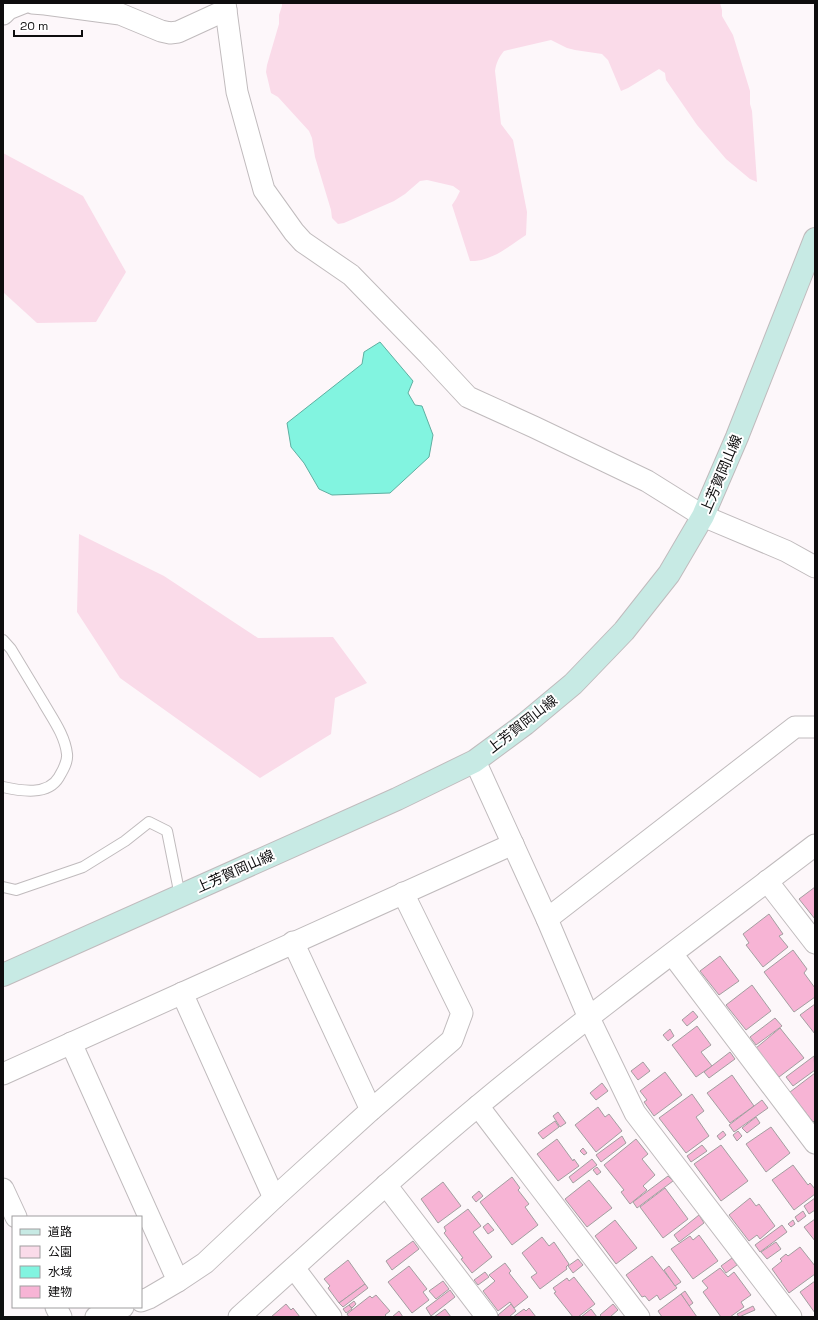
<svg xmlns="http://www.w3.org/2000/svg" width="818" height="1320" font-family="'Space Grotesk','Noto Sans JP',sans-serif">
<style>
.green{fill:#fadbe9}
.water{fill:#82f4e0;stroke:#5fafa1}
.building{fill:#f7b4d5;stroke:#a39ea0}
.lines{fill:none;stroke-linecap:round;stroke-linejoin:round}
.service-casing{stroke:#c0bbbd;stroke-width:12}
.minor-casing{stroke:#c0bbbd;stroke-width:23}
.secondary-casing{stroke:#c0bbbd;stroke-width:24}
.service{stroke:#fff;stroke-width:10}
.minor{stroke:#fff;stroke-width:21}
.secondary{stroke:#c7eae4;stroke-width:22}
.labels{text-anchor:middle;stroke-width:4;stroke-linejoin:round;paint-order:stroke}
.street-label{font-size:14px;fill:#0e0d0e;stroke:#fff}
</style>
<rect width="100%" height="100%" fill="#fdf7fa"/>
<!-- green -->
<g class="green">
<path d="M282,3h438l2,7v6l11,19 17,56v13l2,7 5,71 -7,-3 -24,-20 -29,-34 -31,-45 -1,-7 -6,-4 -31,19 -7,3 -13,-31 -6,-6 -27,-4 -8,-2 -16,-8 -47,11c-5,6 -8,12 -9,20l6,53 12,16 14,72 -1,23c-17,11 -35,27 -56,26l-18,-56 4,-6 4,-8 -7,-5 -26,-6 -7,1 -15,13 -11,7 -50,22 -6,1 -6,-6 -1,-8 -16,-53 -3,-19 -3,-7 -31,-34 -7,-4 -5,-21 1,-7 12,-41v-9l3,-9z"/>
<polygon points="3,153 83,196 126,272 96,322 37,323 3,292"/>
<polygon points="79,534 164,576 258,638 333,637 367,683 335,698 331,734 260,778 120,678 77,612"/>
</g>
<!-- water -->
<polygon class="water" points="380,342 413,381 408,393 415,405 422,406 433,435 429,457 390,493 332,495 319,489 304,463 291,447 287,423 362,364 364,352"/>
<!-- building -->
<g class="building">
<polygon points="815,887 815,919 799,899"/>
<polygon points="769,914 783,934 779,936 788,947 763,967 746,945 749,943 743,934"/>
<polygon points="793,950 807,969 804,973 815,988 815,997 794,1012 764,972"/>
<polygon points="720,956 739,981 719,995 700,971"/>
<polygon points="752,985 771,1011 746,1030 726,1005"/>
<polygon points="815,1004 815,1034 800,1015"/>
<polygon points="693,1011 698,1017 687,1026 682,1020"/>
<polygon points="775,1018 782,1026 756,1045 750,1037"/>
<polygon points="697,1026 711,1045 701,1052 712,1066 696,1077 672,1045"/>
<polygon points="780,1028 804,1058 779,1077 756,1048"/>
<polygon points="670,1029 674,1036 668,1041 663,1035"/>
<polygon points="730,1052 735,1059 709,1078 704,1072"/>
<polygon points="814,1056 815,1070 793,1086 786,1077"/>
<polygon points="643,1062 650,1071 638,1080 631,1071"/>
<polygon points="665,1072 682,1095 654,1116 644,1102 647,1100 640,1091"/>
<polygon points="815,1073 815,1120 813,1122 790,1092"/>
<polygon points="732,1075 754,1106 730,1123 707,1093"/>
<polygon points="602,1083 608,1091 596,1100 590,1093"/>
<polygon points="692,1094 704,1111 696,1117 709,1136 686,1153 659,1118"/>
<polygon points="762,1100 768,1108 734,1132 729,1125"/>
<polygon points="598,1107 605,1117 609,1114 622,1131 596,1152 575,1125"/>
<polygon points="558,1112 566,1123 560,1127 553,1116"/>
<polygon points="756,1117 760,1123 747,1133 742,1128"/>
<polygon points="555,1121 559,1127 543,1139 538,1133"/>
<polygon points="771,1127 790,1153 766,1172 746,1144"/>
<polygon points="723,1131 726,1135 720,1140 717,1136"/>
<polygon points="738,1131 742,1136 737,1141 733,1135"/>
<polygon points="622,1136 626,1143 601,1162 596,1155"/>
<polygon points="557,1139 573,1161 574,1159 579,1166 558,1181 537,1154"/>
<polygon points="636,1139 648,1154 642,1159 655,1175 643,1186 647,1190 630,1204 621,1192 624,1190 604,1165"/>
<polygon points="702,1145 707,1151 691,1162 687,1156"/>
<polygon points="721,1145 748,1181 721,1201 694,1164"/>
<polygon points="583,1148 587,1153 584,1155 580,1151"/>
<polygon points="592,1159 597,1165 573,1183 569,1177"/>
<polygon points="793,1165 808,1185 810,1183 815,1189 815,1194 794,1210 772,1180"/>
<polygon points="597,1167 601,1172 597,1175 593,1170"/>
<polygon points="668,1176 673,1181 637,1208 633,1202"/>
<polygon points="512,1177 520,1188 518,1190 529,1204 525,1207 538,1225 512,1245 480,1202"/>
<polygon points="589,1180 612,1208 587,1227 565,1199"/>
<polygon points="443,1182 461,1206 438,1223 421,1199"/>
<polygon points="665,1188 688,1219 663,1238 640,1207"/>
<polygon points="479,1191 483,1196 476,1202 472,1197"/>
<polygon points="750,1198 756,1206 759,1204 775,1226 760,1239 757,1235 749,1241 729,1215"/>
<polygon points="815,1198 815,1210 809,1214 804,1206"/>
<polygon points="468,1209 481,1226 473,1232 492,1257 472,1273 461,1259 463,1258 444,1233 446,1231 444,1227"/>
<polygon points="803,1211 806,1216 798,1222 795,1217"/>
<polygon points="699,1215 704,1223 679,1242 674,1235"/>
<polygon points="815,1219 815,1241 804,1227"/>
<polygon points="615,1220 637,1248 616,1264 595,1236"/>
<polygon points="793,1220 795,1224 791,1227 788,1224"/>
<polygon points="488,1223 494,1230 488,1234 483,1227"/>
<polygon points="782,1225 787,1232 760,1252 755,1245"/>
<polygon points="699,1235 718,1261 693,1279 671,1249 690,1236 693,1240"/>
<polygon points="542,1237 549,1246 554,1242 569,1264 566,1267 567,1269 540,1289 531,1277 537,1273 522,1253"/>
<polygon points="413,1241 419,1249 392,1270 386,1261"/>
<polygon points="776,1242 781,1249 767,1259 761,1252"/>
<polygon points="800,1247 815,1266 815,1274 789,1293 772,1269 782,1261 780,1259 786,1254 788,1256"/>
<polygon points="652,1256 677,1288 660,1300 657,1295 649,1301 645,1296 642,1297 626,1275"/>
<polygon points="732,1258 737,1265 726,1273 721,1266"/>
<polygon points="578,1259 583,1265 573,1273 568,1266"/>
<polygon points="348,1260 365,1284 339,1303 328,1288 330,1286 324,1279"/>
<polygon points="505,1263 511,1271 509,1273 528,1297 514,1308 510,1302 498,1311 483,1291 495,1281 489,1275"/>
<polygon points="409,1266 427,1289 423,1292 429,1300 412,1313 388,1282"/>
<polygon points="669,1266 681,1282 675,1286 664,1270"/>
<polygon points="720,1268 728,1277 734,1272 751,1295 741,1302 744,1307 730,1317 721,1317 703,1292 708,1288 702,1281"/>
<polygon points="485,1272 489,1277 478,1285 474,1280"/>
<polygon points="574,1277 595,1304 578,1317 573,1317 554,1293 556,1292 553,1288 567,1278 569,1281"/>
<polygon points="443,1281 449,1289 436,1299 429,1291"/>
<polygon points="815,1281 815,1313 800,1292"/>
<polygon points="365,1284 368,1288 343,1307 339,1303"/>
<polygon points="450,1290 455,1297 431,1316 426,1308"/>
<polygon points="685,1291 693,1303 689,1306 681,1294"/>
<polygon points="681,1294 697,1317 662,1317 658,1311"/>
<polygon points="376,1295 390,1311 385,1315 387,1317 349,1317 347,1314 370,1296 372,1298"/>
<polygon points="354,1301 356,1304 352,1308 349,1305"/>
<polygon points="286,1304 291,1310 293,1308 300,1317 271,1317"/>
<polygon points="511,1304 516,1311 509,1317 500,1317 498,1315"/>
<polygon points="613,1304 618,1310 610,1317 602,1317 600,1315"/>
<polygon points="349,1305 352,1309 346,1313 343,1309"/>
<polygon points="753,1306 755,1310 739,1317 737,1314"/>
<polygon points="529,1308 536,1317 513,1317 524,1309 526,1311"/>
<polygon points="445,1309 451,1317 434,1317"/>
<polygon points="591,1309 597,1317 581,1317"/>
<polygon points="399,1311 403,1317 392,1317"/>
</g>
<g class="lines">
<defs>
<g id="service">
<path d="M3,640l8,9c11,18 21,35 32,53 9,16 22,33 24,52 1,8 -4,16 -8,23 -11,19 -38,14 -56,10"/>
<polyline points="3,887 16,890 83,867 125,841 149,822 167,831 180,896"/>
</g>
<g id="minor">
<polyline points="32,3 45,4 120,14 161,31 170,33 178,32 226,10"/>
<polyline points="225,3 237,92 264,190 294,232 303,242 351,275 429,355 468,397 534,427 647,481 703,516 786,551 815,567"/>
<polyline points="3,14 8,9 23,3"/>
<polyline points="475,761 547,919 589,1018 635,1113 791,1317"/>
<polyline points="767,881 815,943"/>
<polyline points="547,919 795,727 815,727"/>
<polyline points="293,942 371,1110"/>
<polyline points="672,954 815,1143"/>
<polyline points="182,993 274,1198"/>
<polyline points="71,1043 178,1281"/>
<polyline points="3,1074 513,844"/>
<polyline points="478,1106 639,1317"/>
<polyline points="386,1185 487,1317"/>
<polyline points="3,1189 16,1217"/>
<polyline points="294,1268 331,1317"/>
<polyline points="141,1301 149,1298 178,1281 205,1263 274,1198 371,1110 452,1040 462,1013 403,893"/>
<polyline points="56,1307 61,1317"/>
<polyline points="96,1317 123,1307"/>
<path d="M239,1317c79,-71 157,-143 239,-211 109,-90 224,-175 337,-261"/>
</g>
<polyline id="secondary" points="3,975 397,799 475,761 525,724 573,684 624,631 669,574 703,516 737,437 815,239"/>
</defs>
<!-- service casing -->
<use href="#service" class="service-casing"/>
<!-- minor casing -->
<use href="#minor" class="minor-casing"/>
<!-- secondary casing -->
<use href="#secondary" class="secondary-casing"/>
<!-- service -->
<use href="#service" class="service"/>
<!-- minor -->
<use href="#minor" class="minor"/>
<!-- secondary -->
<use href="#secondary" class="secondary"/>
</g>
<g class="labels">
<!-- street labels -->
<g class="street-label">
<text transform="translate(721 474) rotate(-67)" y="5">上芳賀岡山線</text>
<text transform="translate(522 724) rotate(-38)" y="5">上芳賀岡山線</text>
<text transform="translate(235 871) rotate(-24)" y="5">上芳賀岡山線</text>
</g>
</g>
<!-- border -->
<rect width="818" height="1320" fill="none" stroke="#0e0d0e" stroke-width="8"/>
<!-- legend -->
<rect x="12" y="1216" width="130" height="92" fill="#ffffff" stroke="#9f9e9f"/>
<rect x="20" y="1229" width="20" height="6" fill="#c7eae4" stroke="#9f9e9f"/>
<text x="48" y="1236" font-size="12" fill="#0e0d0e">道路</text>
<rect x="20" y="1246" width="20" height="12" fill="#fadbe9" stroke="#9f9e9f"/>
<text x="48" y="1256" font-size="12" fill="#0e0d0e">公園</text>
<rect x="20" y="1266" width="20" height="12" fill="#82f4e0" stroke="#9f9e9f"/>
<text x="48" y="1276" font-size="12" fill="#0e0d0e">水域</text>
<rect x="20" y="1286" width="20" height="12" fill="#f7b4d5" stroke="#9f9e9f"/>
<text x="48" y="1296" font-size="12" fill="#0e0d0e">建物</text>
<!-- scale -->
<path d="M14 30v6h68v-6" fill="none" stroke="#0e0d0e" stroke-width="2"/>
<text x="20" y="30" font-size="12" fill="#0e0d0e" stroke="#ffffff" stroke-width="3" paint-order="stroke">20 m</text>
</svg>
